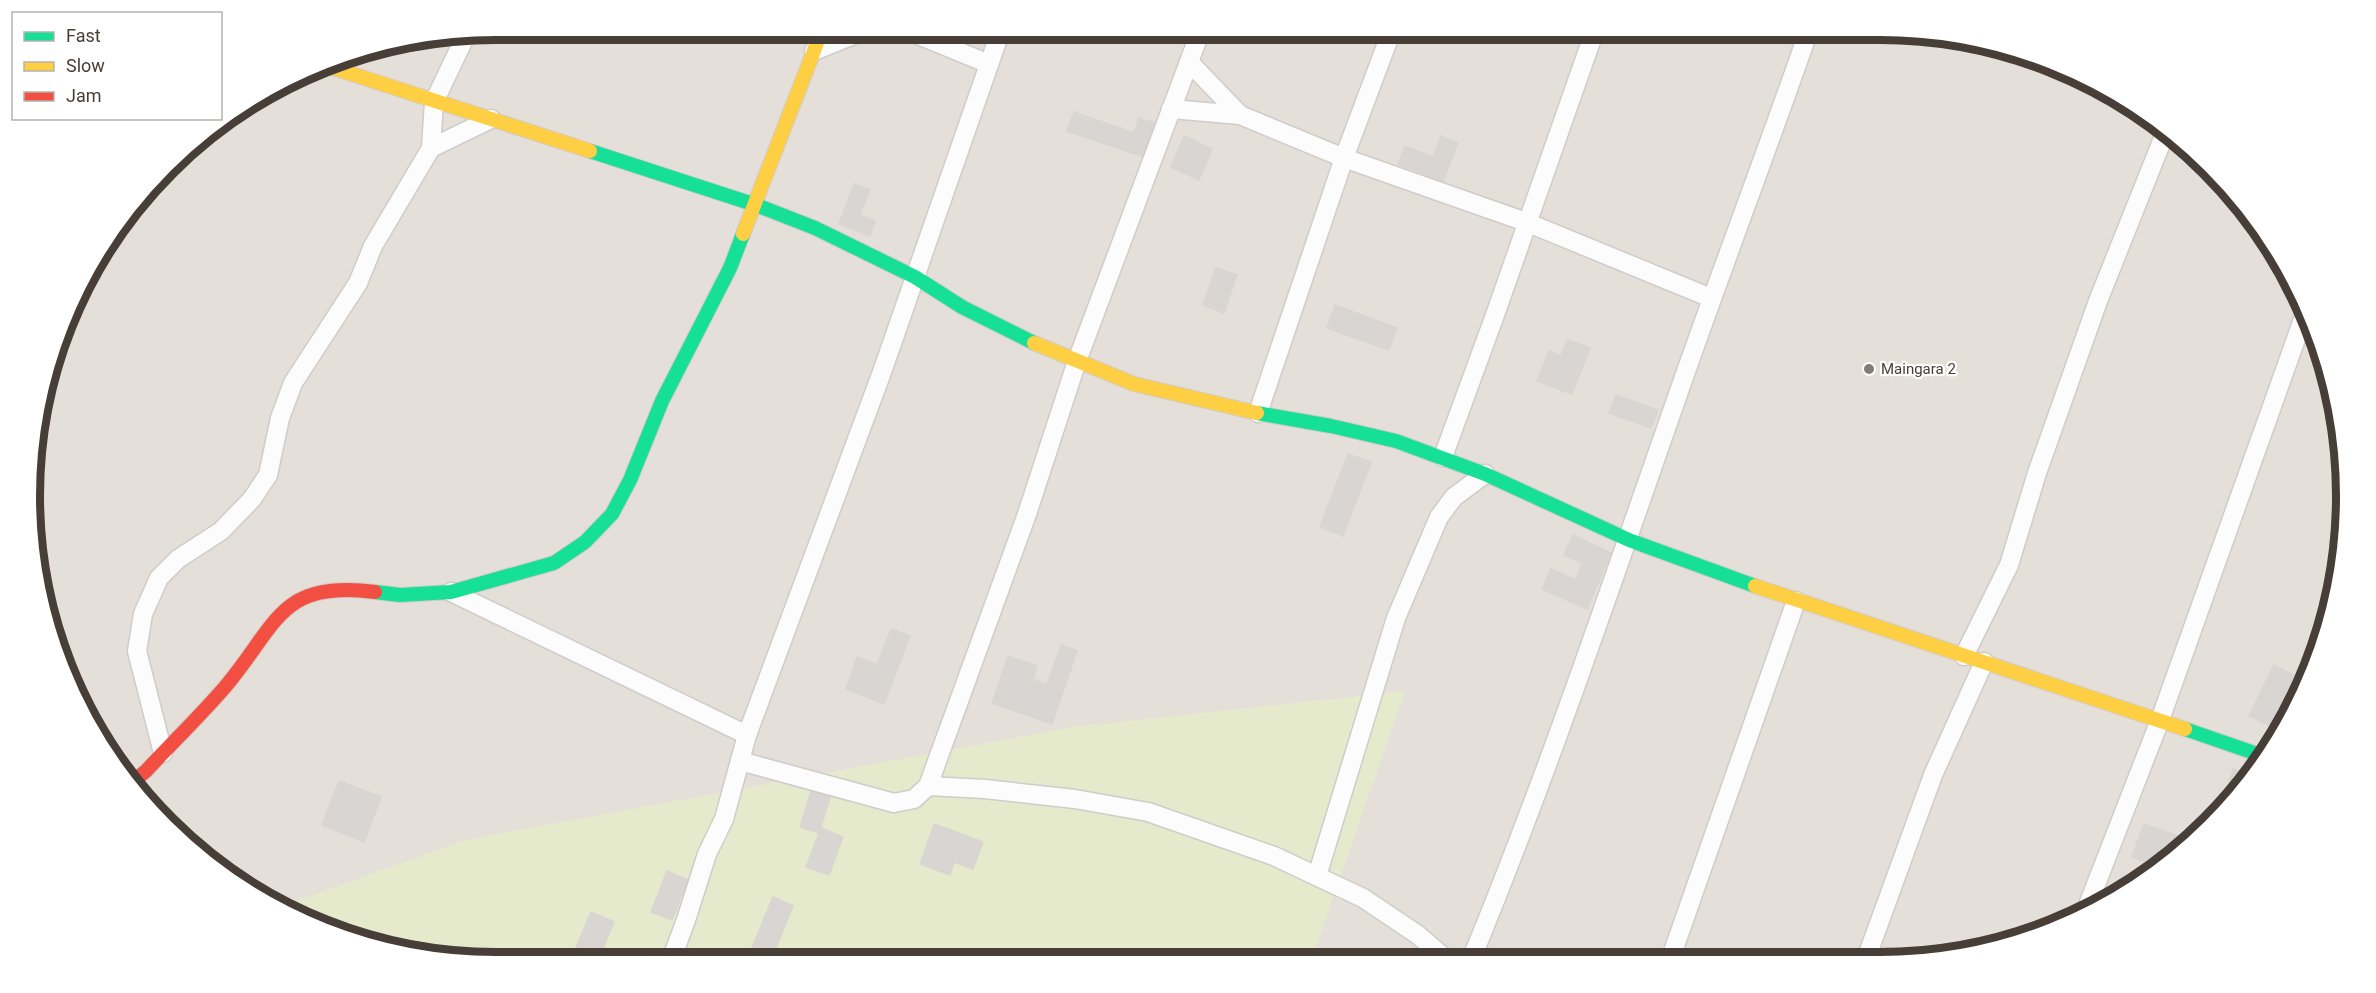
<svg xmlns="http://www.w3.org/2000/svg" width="2376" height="993" font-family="Roboto,sans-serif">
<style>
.residential{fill:#e5dfd9}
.green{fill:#e5eacc}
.building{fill:#d9d5d2;stroke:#d9d5d1;stroke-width:1.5}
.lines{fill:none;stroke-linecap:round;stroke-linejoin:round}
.street-casing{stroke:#cfccc9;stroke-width:21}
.fast-casing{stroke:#d2cbc4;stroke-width:16}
.slow-casing{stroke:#d2cbc4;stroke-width:16}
.jam-casing{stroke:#d2cbc4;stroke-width:16}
.street{stroke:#fdfcfc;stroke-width:18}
.fast{stroke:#16e098;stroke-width:14}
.slow{stroke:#ffcf43;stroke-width:14}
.jam{stroke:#f24e42;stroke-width:14}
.poi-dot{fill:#827c76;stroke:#fff;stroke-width:2}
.labels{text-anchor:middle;stroke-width:4.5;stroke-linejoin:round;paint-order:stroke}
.poi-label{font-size:15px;fill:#473e37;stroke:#fff;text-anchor:start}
.rim{fill:none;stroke:#473e37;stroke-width:8}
</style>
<rect width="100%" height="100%" fill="#f1eeec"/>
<!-- residential -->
<polygon class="residential" points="497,30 1879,30 2029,55 2112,92 2187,146 2249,212 2298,290 2330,375 2345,466 2342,557 2321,646 2268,755 2187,847 2058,927 1941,959 497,963 347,938 212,866 146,804 93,730 39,587 34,435 55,346 92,264 189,146 264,92 346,55"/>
<!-- green -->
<polygon class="green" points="1405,691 1311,961 497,963 347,938 285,905 465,840 1073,727"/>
<!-- building -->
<g class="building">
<polygon points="1074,112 1134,133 1139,118 1156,123 1144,157 1067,131"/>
<polygon points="1184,136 1212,149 1199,180 1171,167"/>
<polygon points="1441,136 1458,143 1443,181 1398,164 1405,146 1433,157"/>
<polygon points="854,184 870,190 860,215 875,221 870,236 839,224"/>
<polygon points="1216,268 1237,275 1224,313 1203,305"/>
<polygon points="1335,305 1397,328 1389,350 1327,328"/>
<polygon points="1567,340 1590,348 1572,394 1537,381 1549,351 1561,356"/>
<polygon points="1616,395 1658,410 1651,428 1609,413"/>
<polygon points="1348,454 1371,462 1343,536 1320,527"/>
<polygon points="1573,535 1611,553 1587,609 1542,589 1551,569 1575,580 1583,563 1564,555"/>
<polygon points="891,629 910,636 884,704 846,689 857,657 877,665"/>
<polygon points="1061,645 1077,651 1052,724 992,703 1008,656 1037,666 1033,679 1047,685"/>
<polygon points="2274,665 2294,675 2270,726 2249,716"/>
<polygon points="2233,769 2251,774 2222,807"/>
<polygon points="339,781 381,797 364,842 322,825"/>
<polygon points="813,785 832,791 819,833 800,827"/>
<polygon points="934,824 983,842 973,869 954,862 950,875 920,864"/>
<polygon points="2144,824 2192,841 2187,847 2157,866 2132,857"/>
<polygon points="821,828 843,837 829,875 806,867"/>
<polygon points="667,871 688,880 672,920 651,912"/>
<polygon points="773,897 793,906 770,962 746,962"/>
<polygon points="591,912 614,922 598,960 575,950"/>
</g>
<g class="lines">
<defs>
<g id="street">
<polyline points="906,30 989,64"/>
<polyline points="814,51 866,30"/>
<polyline points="1189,62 1240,115"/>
<polyline points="1171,109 1240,115 1344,158 1526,222 1711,298"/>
<polyline points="431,148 491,119"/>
<polyline points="1258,413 1344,158 1392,30"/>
<polyline points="1443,457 1495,315 1595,30"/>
<polyline points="451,592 747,735"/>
<polyline points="1964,656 2009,565 2037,473 2098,301 2166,131"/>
<polyline points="163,753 137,651 143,614 159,578 178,559 221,531 252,499 268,475 280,418 293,383 358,283 373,246 431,148 434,102 466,35"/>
<polyline points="740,761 894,803 914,799 928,786 1027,514 1077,361 1201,30"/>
<polyline points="928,786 985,789 1075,799 1148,812 1274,856 1363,898 1418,935 1447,960"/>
<polyline points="1317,876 1396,618 1439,517 1454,497 1485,474"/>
<polyline points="2086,910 2160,720 2306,311"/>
<polyline points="1866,959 1933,775 1984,662"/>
<path d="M1471,960c76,-184 139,-372 205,-560 43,-124 90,-246 133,-370"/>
<polyline points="1670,960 1796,601"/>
<polyline points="670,963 686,920 707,854 724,819 747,735 882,372 1001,30"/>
</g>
<g id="fast">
<polyline points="590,151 756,205 815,228 915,277 962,307 1034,343"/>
<polyline points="1257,413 1331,426 1396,441 1485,474 1629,540 1755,586"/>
<polyline points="375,592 400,595 451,592 554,563 585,542 612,514 630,480 662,401 730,268 743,234"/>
<polyline points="2185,729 2266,757"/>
</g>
<g id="slow">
<polyline points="324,65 590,151"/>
<polyline points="743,234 822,30"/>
<polyline points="1034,343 1134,384 1257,413"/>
<polyline points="1755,586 2185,729"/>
</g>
<path id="jam" d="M131,783l15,-12c26,-28 54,-55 79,-84 52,-61 54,-108 150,-95"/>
</defs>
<!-- street casing -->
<use href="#street" class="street-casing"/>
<!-- fast casing -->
<use href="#fast" class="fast-casing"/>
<!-- slow casing -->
<use href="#slow" class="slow-casing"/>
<!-- jam casing -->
<use href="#jam" class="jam-casing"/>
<!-- street -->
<use href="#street" class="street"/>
<!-- fast -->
<use href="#fast" class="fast"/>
<!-- slow -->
<use href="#slow" class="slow"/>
<!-- jam -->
<use href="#jam" class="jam"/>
</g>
<!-- markers -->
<circle class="poi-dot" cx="1869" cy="369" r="6"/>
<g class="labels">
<!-- poi labels -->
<g class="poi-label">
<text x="1881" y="374">Maingara 2</text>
</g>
</g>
<!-- crop -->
<path d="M0 0H2376V993H0ZM496 40H1880A456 456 0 0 1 2336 496V496A456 456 0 0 1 1880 952H496A456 456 0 0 1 40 496V496A456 456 0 0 1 496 40Z" fill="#fff" fill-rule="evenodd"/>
<path class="rim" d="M496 40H1880A456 456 0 0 1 2336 496V496A456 456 0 0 1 1880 952H496A456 456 0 0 1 40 496V496A456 456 0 0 1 496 40Z"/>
<!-- legend -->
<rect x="12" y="12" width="210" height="108" fill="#ffffff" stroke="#b5b2af" stroke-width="1.5"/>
<rect x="24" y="32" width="30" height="9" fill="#16e098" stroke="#b5b2af" stroke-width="1.5"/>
<text x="66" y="42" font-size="18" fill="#473e37">Fast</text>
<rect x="24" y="62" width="30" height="9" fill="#ffcf43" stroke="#b5b2af" stroke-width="1.5"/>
<text x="66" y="72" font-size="18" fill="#473e37">Slow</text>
<rect x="24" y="92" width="30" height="9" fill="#f24e42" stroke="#b5b2af" stroke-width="1.5"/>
<text x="66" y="102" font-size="18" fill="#473e37">Jam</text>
</svg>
